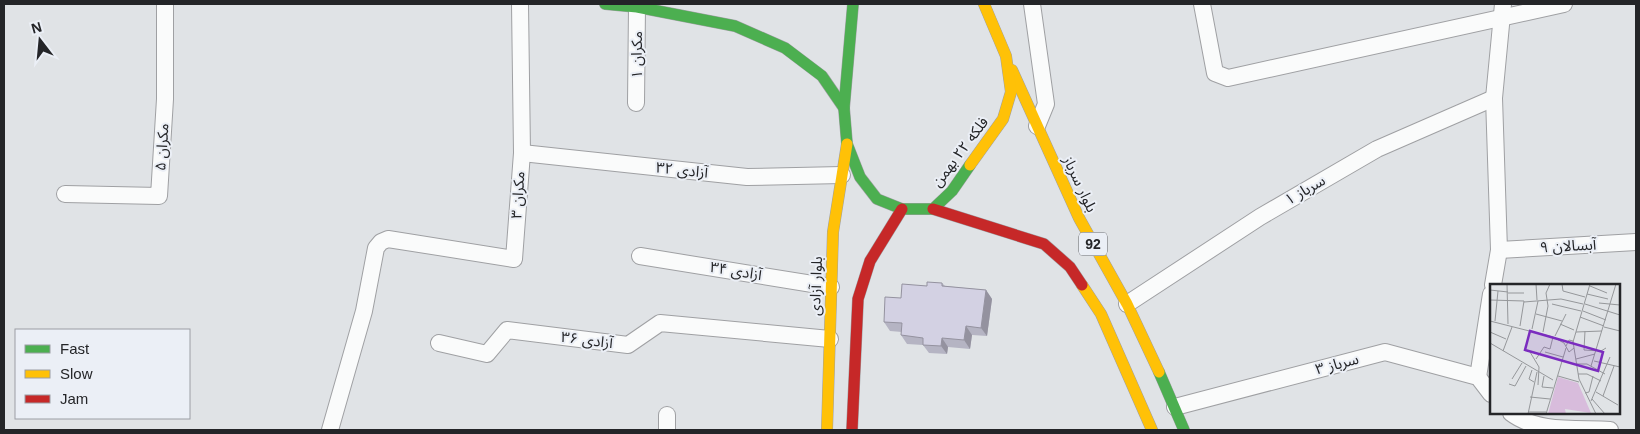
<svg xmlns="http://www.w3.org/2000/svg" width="1640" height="434" font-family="Helvetica,'Noto Sans Arabic',sans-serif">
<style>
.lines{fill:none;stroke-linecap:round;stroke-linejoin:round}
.street-casing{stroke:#9fa0a3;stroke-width:18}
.fast-casing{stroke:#9fa0a3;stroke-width:12}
.slow-casing{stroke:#9fa0a3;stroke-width:12}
.jam-casing{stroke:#9fa0a3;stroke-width:12}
.street{stroke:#fafbfb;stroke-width:16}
.fast{stroke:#4caf50;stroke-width:11}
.slow{stroke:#ffc107;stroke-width:11}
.jam{stroke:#c62828;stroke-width:11}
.wall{fill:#b5b4c3}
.shaded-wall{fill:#94929f}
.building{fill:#d3d1e3;stroke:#94929f}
.labels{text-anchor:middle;stroke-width:4;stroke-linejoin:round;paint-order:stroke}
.shield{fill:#ebeff6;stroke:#606266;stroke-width:1}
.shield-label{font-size:14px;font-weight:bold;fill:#242528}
.street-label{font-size:15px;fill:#242528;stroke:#ebeff6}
.inset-road{fill:none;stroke:#95979a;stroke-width:1}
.view{fill:#7b2cbf;fill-opacity:0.15;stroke:#7b2cbf;stroke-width:2.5}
.inset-edge{fill:none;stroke:#242528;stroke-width:2.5}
</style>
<rect width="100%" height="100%" fill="#e0e3e6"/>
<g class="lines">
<defs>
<g id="street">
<polyline points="1032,4 1046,104 1037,126"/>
<polyline points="1202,4 1215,73 1228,78 1564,4"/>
<polyline points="636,103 637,7"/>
<polyline points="522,153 747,177 842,175"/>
<polyline points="65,194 159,196 165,99 165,4"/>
<polyline points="1499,250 1636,242"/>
<polyline points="640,256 831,287"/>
<polyline points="1493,285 1499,250 1494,98 1503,4"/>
<polyline points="1127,304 1260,217 1377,149 1494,98"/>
<polyline points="439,343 487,354 507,330 628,345 660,323 830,339"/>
<polyline points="1478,377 1491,294"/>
<polyline points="1175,407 1385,352 1478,377 1491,394"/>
<path d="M1511,413c26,20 67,15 99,17"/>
<polyline points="330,430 364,311 376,248 381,242 388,239 514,259 522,153 520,4"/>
<polyline points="667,430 667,415"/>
</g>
<g id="fast">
<polyline points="605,4 637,7 735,26 785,48 822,76 844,108"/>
<polyline points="853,4 844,108 847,144 860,177 877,199 902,209 933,209 952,191 970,165"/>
<polyline points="1159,372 1184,430"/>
</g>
<g id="slow">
<polyline points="1012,70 1079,218 1127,304 1159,372"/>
<polyline points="970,165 1003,119 1011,92 1006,56 984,4"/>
<polyline points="1082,285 1101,314 1152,430"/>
<polyline points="827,430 833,232 847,144"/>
</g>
<g id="jam">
<polyline points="933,209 1044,244 1070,267 1082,285"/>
<polyline points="852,430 858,299 870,261 902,209"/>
</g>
</defs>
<!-- street casing -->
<use href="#street" class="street-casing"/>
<!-- fast casing -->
<use href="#fast" class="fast-casing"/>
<!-- slow casing -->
<use href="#slow" class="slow-casing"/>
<!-- jam casing -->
<use href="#jam" class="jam-casing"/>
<!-- street -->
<use href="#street" class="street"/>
<!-- fast -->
<use href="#fast" class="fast"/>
<!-- slow -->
<use href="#slow" class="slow"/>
<!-- jam -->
<use href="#jam" class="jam"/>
</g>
<!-- wall -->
<polygon class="wall" points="942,283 945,286 986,290 992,299 987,336 972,335 970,349 948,347 947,354 929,353 923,345 907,344 901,335 902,332 890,331 884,322 901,298 927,286"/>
<!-- shaded-wall -->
<g class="shaded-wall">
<polygon points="986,290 992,299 987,336 981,328"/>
<polygon points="966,326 972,335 970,349 964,340"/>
<polygon points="942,338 948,347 947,354 941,346"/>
</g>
<!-- building -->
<polygon class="building" points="927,282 942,283 942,286 986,290 981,328 966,326 964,340 942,338 941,346 923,345 923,338 901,335 902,323 884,322 885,297 901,298 902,284 927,286"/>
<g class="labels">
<!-- shield labels -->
<rect class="shield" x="1079" y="232.5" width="28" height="23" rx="4"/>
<g class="shield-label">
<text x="1093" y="249">92</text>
</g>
<!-- street labels -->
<g class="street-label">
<text transform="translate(637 55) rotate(-90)" y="5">مکران ۱</text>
<text transform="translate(162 147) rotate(-86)" y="5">مکران ۵</text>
<text transform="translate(960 152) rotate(-53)" y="5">فلکه ۲۲ بهمن</text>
<text transform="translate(682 170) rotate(6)" y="5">آزادی ۳۲</text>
<text transform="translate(1080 184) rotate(65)" y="5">بلوار سرباز</text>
<text transform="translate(1305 190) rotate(-30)" y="5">سرباز ۱</text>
<text transform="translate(518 195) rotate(-86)" y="5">مکران ۳</text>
<text transform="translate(1568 246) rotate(-3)" y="5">آبسالان ۹</text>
<text transform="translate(736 271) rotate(9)" y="5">آزادی ۳۴</text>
<text transform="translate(816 286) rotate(-88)" y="5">بلوار آزادی</text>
<text transform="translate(587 340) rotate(7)" y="5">آزادی ۳۶</text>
<text transform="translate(1337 364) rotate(-15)" y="5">سرباز ۳</text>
</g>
</g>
<!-- overview -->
<g transform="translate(1490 284)">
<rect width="130" height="130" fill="#e0e3e6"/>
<path d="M68,93l20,6 13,30 -26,-4 1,5h-18z" fill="#d8bcdc"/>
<path class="inset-road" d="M17,0l1,40M46,0l1,16M72,0l1,7 22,6M100,2l17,7M0,6l18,2M18,9h16M97,10l21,5M0,16l34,1 -4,25M34,18l37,-3 22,5M109,19l21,2M62,20l29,7M95,20l35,11M93,27l23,9M46,30l26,7M90,33l24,9M0,37l63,16 11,6 5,9 5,-4 -1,-7 -4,-1 -3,6M5,37l3,-30M70,40l14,6M114,43l16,4M42,45l6,-28M95,47l-1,19 17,1 5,-3M0,48l16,7M53,48l5,-26 -2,-13 4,-9M86,48l26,-1M65,52l11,-22M83,58l17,-58M0,59l63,37M84,64l5,31 17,35M13,67l9,-24M40,68l9,15 -1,18M55,68l18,5M46,75l8,-12 6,2 3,-12M86,75l19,-5M104,77l26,6M87,80h10l18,10M101,82l25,-82M42,86l-3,9 5,3M88,90h9l14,7M54,92l-2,11 11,1M68,92l21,6M22,95l10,-16M19,100l6,2 11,-20M106,108l22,13M95,109l4,-1 4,-16M113,112l11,-30M40,113l20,2M102,115l13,15M101,117l19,-44M38,128h18M38,130l9,-42M56,130l20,-66"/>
<path class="view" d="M40,47l73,21 -5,19 -73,-21z"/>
<rect width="130" height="130" class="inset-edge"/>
</g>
<!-- border -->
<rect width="1640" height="434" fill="none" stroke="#242528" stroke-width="10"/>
<!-- legend -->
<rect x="15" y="329" width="175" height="90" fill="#ebeff6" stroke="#9b9ea4"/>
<rect x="25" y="345" width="25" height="8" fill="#4caf50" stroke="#9b9ea4"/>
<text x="60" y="354" font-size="15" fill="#242528">Fast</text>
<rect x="25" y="370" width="25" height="8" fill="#ffc107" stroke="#9b9ea4"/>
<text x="60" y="379" font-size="15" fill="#242528">Slow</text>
<rect x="25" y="395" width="25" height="8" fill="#c62828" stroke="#9b9ea4"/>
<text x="60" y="404" font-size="15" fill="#242528">Jam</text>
<!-- north arrow -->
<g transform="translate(40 40) rotate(344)" stroke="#ebeff6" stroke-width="4" paint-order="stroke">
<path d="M0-4L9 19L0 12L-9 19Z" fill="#242528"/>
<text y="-8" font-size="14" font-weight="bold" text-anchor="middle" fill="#242528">N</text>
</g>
</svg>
